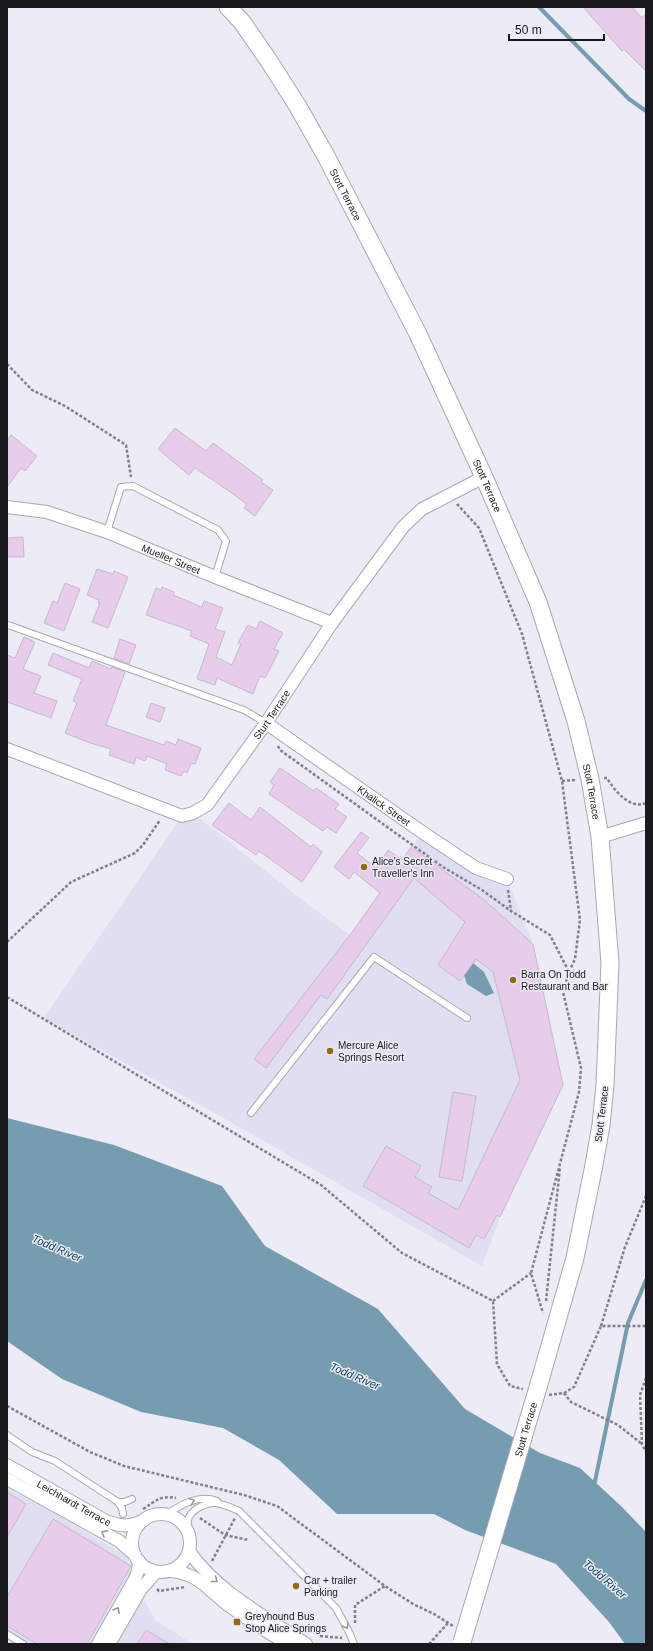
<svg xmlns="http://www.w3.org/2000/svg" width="653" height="1651" font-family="Helvetica,sans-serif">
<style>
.built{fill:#e0def0}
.water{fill:#769cb0}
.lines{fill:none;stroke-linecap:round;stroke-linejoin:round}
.stream{stroke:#769cb0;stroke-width:4}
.building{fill:#e7cceb;stroke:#c4bcc5}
.lane-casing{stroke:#a9a8b2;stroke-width:8}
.street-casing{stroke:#a9a8b2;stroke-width:14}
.secondary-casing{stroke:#a9a8b2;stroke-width:19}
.path{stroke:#818188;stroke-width:2.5;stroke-dasharray:3 2;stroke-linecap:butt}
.lane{stroke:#fff;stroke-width:6}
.street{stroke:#fff;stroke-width:12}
.secondary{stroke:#fff;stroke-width:17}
.secondary-bridge-casing{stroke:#a9a8b2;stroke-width:19;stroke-linecap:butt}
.secondary-bridge{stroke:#fff;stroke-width:17}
.oneway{stroke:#989899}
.poi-dot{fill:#926c14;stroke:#ecebf6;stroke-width:1.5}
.labels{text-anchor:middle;stroke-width:3;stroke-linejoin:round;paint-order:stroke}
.street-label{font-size:10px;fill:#19191d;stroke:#ecebf6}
.poi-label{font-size:10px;fill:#19191d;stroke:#ecebf6;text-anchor:start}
.water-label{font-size:11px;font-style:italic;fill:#0b4157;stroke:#ecebf6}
</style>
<rect width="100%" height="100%" fill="#ecebf6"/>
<!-- built -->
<g class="built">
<polygon points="193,813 306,903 350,935 422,832 507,879 533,944 563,1085 500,1217 482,1266 241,1128 44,1018 182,816"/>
<polygon points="7,1488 55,1514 128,1557 131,1576 155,1620 193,1644 7,1644"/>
</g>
<!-- water -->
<g class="water">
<polygon points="473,963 484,972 494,993 486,996 467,984 464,975"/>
<polygon points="7,1118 114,1145 222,1186 265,1246 378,1309 465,1409 540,1453 580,1468 622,1507 646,1532 646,1644 625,1644 609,1622 556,1564 465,1530 434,1514 337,1514 279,1460 223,1428 141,1412 62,1379 7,1341"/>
</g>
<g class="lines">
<!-- stream -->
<g class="stream">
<polyline points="539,7 629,99 646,111"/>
<polyline points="594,1486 628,1323 646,1280"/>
</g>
</g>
<!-- building -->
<g class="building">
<polygon points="583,7 632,7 642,18 646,14 646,71 624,49 622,51"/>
<polygon points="175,428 206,451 213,443 263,480 261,482 273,490 255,516 244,508 247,504 226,489 195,468 189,475 158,449"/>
<polygon points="11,435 37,456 25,471 21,468 7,487 7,441"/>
<polygon points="23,537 24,557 7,557 7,538"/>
<polygon points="97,569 113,574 114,571 128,577 108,628 92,622 100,603 98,603 99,600 87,595"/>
<polygon points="65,583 80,589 64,631 44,623 53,601 57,603"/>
<polygon points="162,587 174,592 173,595 202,607 204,601 223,608 215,629 225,632 216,657 232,665 241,644 238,643 248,625 256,629 260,621 283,633 274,649 279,651 265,678 260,676 253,694 217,678 215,685 197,679 209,644 190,636 192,631 146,615 156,588 161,590"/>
<polygon points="24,637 35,642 23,669 41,676 34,693 57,701 51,718 7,702 7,655 15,658"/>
<polygon points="120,639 136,645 129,664 114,658"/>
<polygon points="53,653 89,668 92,661 111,669 112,667 125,672 106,725 164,745 166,741 176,745 178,739 201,748 195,764 191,763 187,773 184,771 181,776 165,770 167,764 147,756 145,761 136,757 134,764 109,755 111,749 90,743 65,733 77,703 73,701 82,679 48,665"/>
<polygon points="151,703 165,708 160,722 146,717"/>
<polygon points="280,768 314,791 316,788 339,804 335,809 347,817 336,833 327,827 323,831 269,794 274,785 270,782"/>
<polygon points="229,803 251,820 260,807 311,847 313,844 322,852 302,882 259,851 256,855 212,825"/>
<polygon points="361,832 369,838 357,853 376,868 388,850 402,860 411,847 483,899 533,944 563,1085 500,1217 497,1215 484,1239 476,1235 469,1248 363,1186 386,1146 421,1166 415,1177 432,1187 428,1193 458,1210 520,1080 493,972 476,959 460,981 438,965 465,922 414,878 327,999 321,995 266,1068 254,1059 350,935 380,893 354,872 349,879 334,867"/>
<polygon points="453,1092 476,1096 462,1181 439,1177"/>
<polygon points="7,1492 26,1504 7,1537"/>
<polygon points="53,1519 131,1566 87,1644 37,1644 7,1626 7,1597"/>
<polygon points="146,1630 170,1644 137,1644"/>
</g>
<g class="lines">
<defs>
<g id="lane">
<polyline points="107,532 121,487 133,486 218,530 226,541 215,577"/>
<polyline points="7,625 11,626 244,710 266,723"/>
<polyline points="251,1113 374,957 467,1018"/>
<polyline points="7,1435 32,1452 55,1461 118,1502 125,1502 132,1499"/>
<polyline points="118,1502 122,1508 123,1514"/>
<path d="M165,1515c16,-10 33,-21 52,-14"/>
<path d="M189,1535c-1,-6 -3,-12 0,-18 4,-8 18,-15 27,-14 8,1 16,5 23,8l97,97 13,24 5,12"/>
<polyline points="7,1634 23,1644"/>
</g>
<g id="street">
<path id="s1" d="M7,507l40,5 60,20 108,45 117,46"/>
<path id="s2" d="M266,723l156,109 54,36 31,11"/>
<path id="s3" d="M7,749l175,67 11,-3 14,-8 59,-82 66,-100 71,-96 19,-18 62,-32"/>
<polyline points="600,837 646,823"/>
<path id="s4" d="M7,1465l99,56c17,6 21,6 37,0"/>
<polyline points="7,1479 119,1541 135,1555"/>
<circle cx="161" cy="1543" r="29"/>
<path d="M189,1551c26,39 78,67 117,93"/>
<path d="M170,1571c28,2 37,18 58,34 19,14 39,27 60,39"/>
<polyline points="98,1644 135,1579 138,1571 139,1561"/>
<polyline points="109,1644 141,1589 156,1572"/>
</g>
<g id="secondary">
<path id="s5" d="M228,7l14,15 27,39 28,44 29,51 91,176 67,145 54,125 38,119 14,58 10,58 10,126 -5,122 -4,40 -8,45 -18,88 -36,126"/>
</g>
</defs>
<!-- lane casing -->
<use href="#lane" class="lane-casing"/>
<!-- street casing -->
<use href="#street" class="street-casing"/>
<!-- secondary casing -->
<use href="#secondary" class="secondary-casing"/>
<!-- path -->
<g class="path">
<polyline points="7,364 32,390 65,406 126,445 131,477"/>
<polyline points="457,504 479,528 522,634 562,781 580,920 575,959 569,972 563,992 581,1068 579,1092 531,1273 543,1313"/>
<polyline points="278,746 280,750 443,867 482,890 511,911"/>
<path d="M604,778h3c7,12 23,32 39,25"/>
<polyline points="562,781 575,780"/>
<polyline points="508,890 511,911 550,935 569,972"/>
<polyline points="7,942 71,882 135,853 143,845 160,820"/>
<polyline points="7,997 321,1185 402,1253 493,1301 497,1364 510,1386 523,1389"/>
<polyline points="493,1301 531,1273"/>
<polyline points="546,1301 560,1167"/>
<polyline points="601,1326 625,1247 646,1196"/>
<polyline points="646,1378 640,1395 642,1444 646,1452"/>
<polyline points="564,1393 571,1402 618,1425 642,1444"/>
<polyline points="549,1395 564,1393 574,1387 601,1326 646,1326"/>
<polyline points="7,1406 90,1452 124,1466 244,1495 277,1506 385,1586 413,1604 434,1614 453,1626"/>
<path d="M143,1509c13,-8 17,-14 33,-11"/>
<polyline points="200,1518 225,1535 248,1540"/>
<polyline points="212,1561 235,1518"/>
<polyline points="157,1589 159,1591 185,1587"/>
<polyline points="355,1623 355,1605 385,1586"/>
<polyline points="320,1636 342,1638"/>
<polyline points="429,1644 448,1623"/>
</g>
<!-- lane -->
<use href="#lane" class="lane"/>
<!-- street -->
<use href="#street" class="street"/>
<!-- secondary -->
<use href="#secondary" class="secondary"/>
<defs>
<g id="secondary-bridge">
<path id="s6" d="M462,1642l77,-258"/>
</g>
</defs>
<!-- secondary-bridge casing -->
<use href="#secondary-bridge" class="secondary-bridge-casing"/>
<!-- secondary-bridge -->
<use href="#secondary-bridge" class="secondary-bridge"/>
</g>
<!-- one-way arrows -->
<defs><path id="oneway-chevron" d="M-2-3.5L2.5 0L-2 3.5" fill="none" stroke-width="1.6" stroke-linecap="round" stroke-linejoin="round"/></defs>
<g class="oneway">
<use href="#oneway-chevron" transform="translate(192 1501) rotate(-20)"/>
<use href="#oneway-chevron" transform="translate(104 1533) rotate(-151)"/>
<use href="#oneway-chevron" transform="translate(215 1580) rotate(38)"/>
<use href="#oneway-chevron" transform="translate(117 1610) rotate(-61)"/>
<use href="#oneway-chevron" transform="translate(346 1626) rotate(60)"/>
</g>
<!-- markers -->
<g class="poi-dot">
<circle cx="364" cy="867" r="4"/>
<circle cx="513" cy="980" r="4"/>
<circle cx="330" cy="1051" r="4"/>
<circle cx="296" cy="1586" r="4"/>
<rect x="233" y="1618" width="8" height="8" rx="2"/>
</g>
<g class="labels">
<!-- street labels -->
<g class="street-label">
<text dy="4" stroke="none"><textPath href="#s5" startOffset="222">Stott Terrace</textPath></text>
<text dy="4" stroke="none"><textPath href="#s5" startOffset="546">Stott Terrace</textPath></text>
<text dy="4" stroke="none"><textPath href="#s1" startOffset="173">Mueller Street</textPath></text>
<text dy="4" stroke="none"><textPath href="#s3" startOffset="326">Sturt Terrace</textPath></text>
<text dy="4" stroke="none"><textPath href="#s5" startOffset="870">Stott Terrace</textPath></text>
<text dy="4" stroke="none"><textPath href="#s2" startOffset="144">Khalick Street</textPath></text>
<text transform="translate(601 1114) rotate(-83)" y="4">Stott Terrace</text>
<text dy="4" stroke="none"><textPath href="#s6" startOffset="222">Stott Terrace</textPath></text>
<text dy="4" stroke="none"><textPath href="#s4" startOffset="77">Leichhardt Terrace</textPath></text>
</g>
<!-- poi labels -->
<g class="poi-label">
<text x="372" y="865">Alice's Secret<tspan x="372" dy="12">Traveller's Inn</tspan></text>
<text x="521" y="978">Barra On Todd<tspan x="521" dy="12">Restaurant and Bar</tspan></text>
<text x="338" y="1049">Mercure Alice<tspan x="338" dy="12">Springs Resort</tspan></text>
<text x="304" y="1584">Car + trailer<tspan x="304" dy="12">Parking</tspan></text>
<text x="245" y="1620">Greyhound Bus<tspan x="245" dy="12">Stop Alice Springs</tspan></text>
</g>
<!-- water labels -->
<g class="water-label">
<text transform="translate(57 1248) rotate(23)" y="4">Todd River</text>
<text transform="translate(355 1376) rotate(23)" y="4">Todd River</text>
<text transform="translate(605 1579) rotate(41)" y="4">Todd River</text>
</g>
</g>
<!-- border -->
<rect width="653" height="1651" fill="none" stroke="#19191d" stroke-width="16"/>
<!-- scale -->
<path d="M509 34v6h95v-6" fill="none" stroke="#19191d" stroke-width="2"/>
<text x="515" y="34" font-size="12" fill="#19191d" stroke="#ecebf6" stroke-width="3" paint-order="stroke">50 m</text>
</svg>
